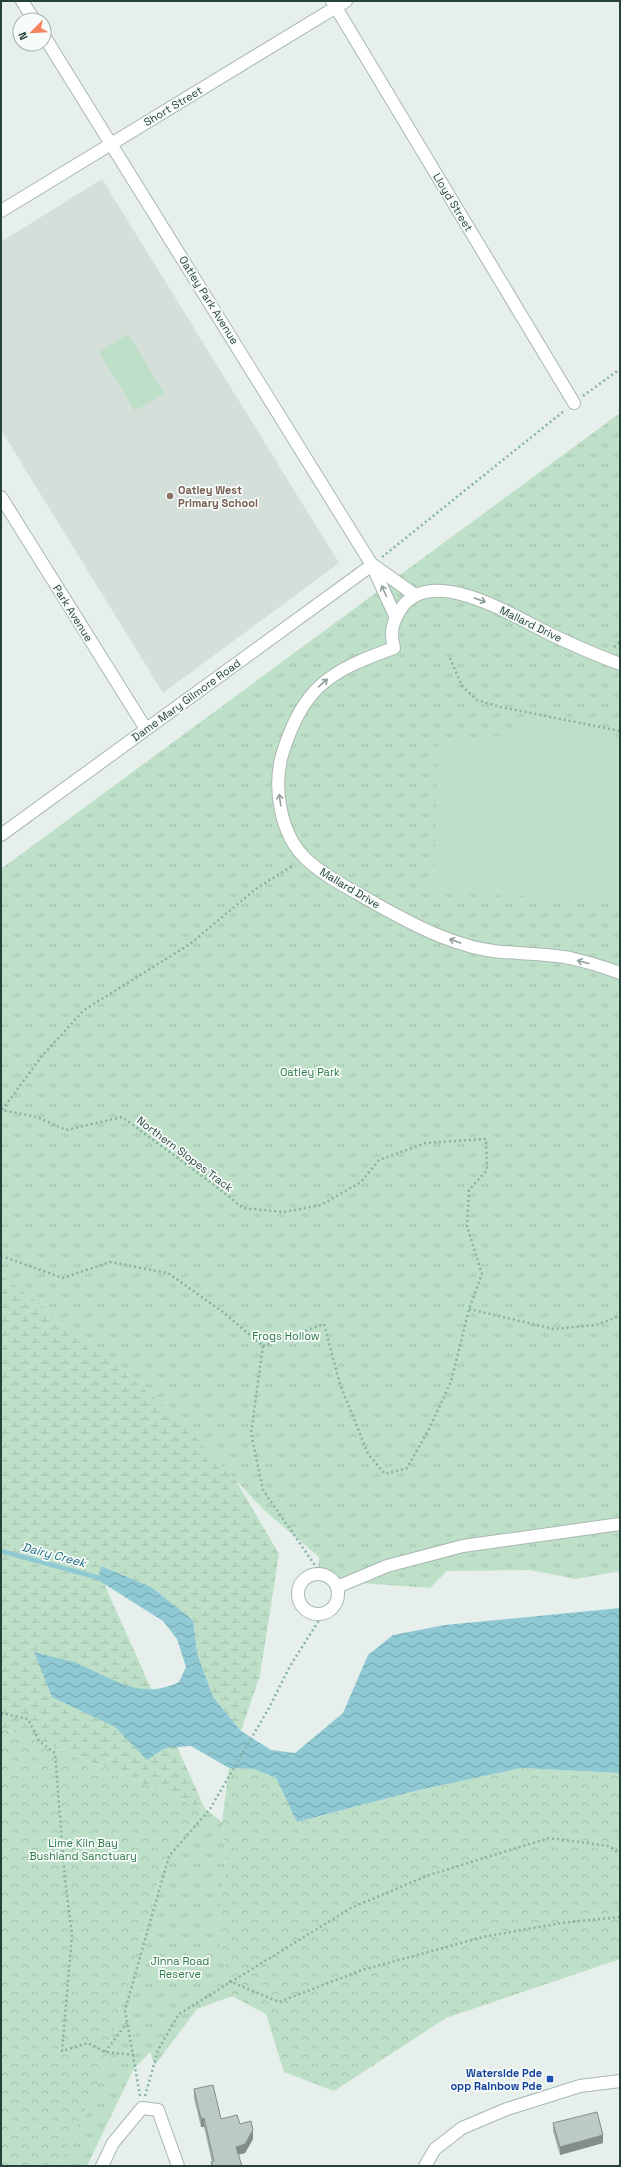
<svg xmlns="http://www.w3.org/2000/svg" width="621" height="2167" font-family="'Space Grotesk',sans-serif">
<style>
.built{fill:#d4dfda}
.forest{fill:url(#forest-crowns)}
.wetland{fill:url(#wetland-marsh)}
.park{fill:url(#park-tufts)}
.pitch{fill:#bfe0c8}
.water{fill:url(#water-waves)}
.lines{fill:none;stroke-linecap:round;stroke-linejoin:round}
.stream{stroke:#8ec9d4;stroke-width:4.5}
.minor-casing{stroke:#a8b8b2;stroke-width:14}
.path{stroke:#86b3a5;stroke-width:2.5;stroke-dasharray:2 3;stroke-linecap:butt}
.minor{stroke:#fff;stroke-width:12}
.wall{fill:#a1aea9}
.shaded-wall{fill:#838d89}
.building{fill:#bbcac4;stroke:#838d89}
.oneway{stroke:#92a09c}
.education-dot{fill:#8d6e63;stroke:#f7fbf9;stroke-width:1.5}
.transit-dot{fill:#1a4fb4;stroke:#f7fbf9;stroke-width:1.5}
.labels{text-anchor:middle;stroke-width:3.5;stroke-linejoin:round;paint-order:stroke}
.street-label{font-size:11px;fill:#24423a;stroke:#f7fbf9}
.education-label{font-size:11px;font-weight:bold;fill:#785e54;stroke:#f7fbf9;text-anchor:start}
.park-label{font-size:11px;fill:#2d7a4b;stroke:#f7fbf9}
.transit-label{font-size:11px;font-weight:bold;fill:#164399;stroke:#f7fbf9;text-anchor:end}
.water-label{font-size:12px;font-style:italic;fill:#1c6f80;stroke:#f7fbf9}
</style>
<defs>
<pattern id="forest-crowns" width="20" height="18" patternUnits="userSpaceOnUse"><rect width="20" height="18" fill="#bfe0c8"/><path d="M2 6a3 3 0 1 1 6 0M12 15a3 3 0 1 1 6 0" fill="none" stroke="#a4c1ad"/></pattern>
<pattern id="wetland-marsh" width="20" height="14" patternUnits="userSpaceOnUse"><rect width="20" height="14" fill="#bfe0c8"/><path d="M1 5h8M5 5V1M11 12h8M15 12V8" fill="none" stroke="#a4c1ad"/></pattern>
<pattern id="park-tufts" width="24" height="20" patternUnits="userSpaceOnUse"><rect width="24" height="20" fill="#bfe0c8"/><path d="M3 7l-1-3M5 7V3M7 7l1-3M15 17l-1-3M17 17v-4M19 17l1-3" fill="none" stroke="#a4c1ad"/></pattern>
<pattern id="water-waves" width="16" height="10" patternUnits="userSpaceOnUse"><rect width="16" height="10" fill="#8ec9d4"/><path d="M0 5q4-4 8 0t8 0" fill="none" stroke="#74a5ad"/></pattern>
</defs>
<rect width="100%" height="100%" fill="#e6efeb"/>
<!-- built -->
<polygon class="built" points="102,179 339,563 163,693 1,430 1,242"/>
<!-- forest -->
<g class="forest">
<polygon points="1,1728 39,1741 205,1809 166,1857 121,2003 100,2081 59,2166 1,2166"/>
<polygon points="229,1768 254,1769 276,1778 298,1822 415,1791 521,1768 620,1773 620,1959 446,2018 334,2091 284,2072 266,2014 232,1996 217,1931 226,1866 222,1822"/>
</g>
<!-- wetland -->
<polygon class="wetland" points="1,1256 184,1392 279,1554 260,1675 241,1731 213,1697 197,1653 193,1620 151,1587 101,1567 102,1579 205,1809 39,1741 1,1728"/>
<!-- park -->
<g class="park">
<polygon points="620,413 620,1571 576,1579 530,1570 447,1571 430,1588 318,1580 319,1557 266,1512 169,1410 66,1324 1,1275 1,869"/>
<polygon points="205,1809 222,1822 226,1866 217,1931 232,1996 197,2009 155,2065 150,2052 133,2070 87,2166 59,2166 100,2081 121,2003 166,1857"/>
</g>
<!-- pitch -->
<g class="pitch">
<polygon points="128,334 164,393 135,411 99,352"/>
<path d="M550,718c27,2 47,10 66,29h4v152l-186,-6 4,-152 52,2 18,-14 13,-6z"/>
</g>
<!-- water -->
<path class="water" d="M101,1566l50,21 42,33 4,33 16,44 28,34 30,19 24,3 48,-40 25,-58 25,-20 52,-10 175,-17v165l-99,-5 -106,23 -118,31 -21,-44 -22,-9 -25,-1 -38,-22 -26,2 -18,12 -32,-33 -63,-30 -18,-45c13,4 26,6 39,10 38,14 65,40 106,20l7,-15 -9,-28 -14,-18 -65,-41z"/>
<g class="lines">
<!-- stream -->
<polyline class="stream" points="1,1551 103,1579"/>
<defs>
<g id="minor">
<polyline points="22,1 34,20"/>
<polyline points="332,1 574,403"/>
<polyline points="44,36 372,565 396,618"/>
<polyline points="1,211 346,1"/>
<polyline points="1,497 146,729"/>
<polyline points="373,565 415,595"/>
<path d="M620,664c-24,-9 -47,-19 -70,-30 -35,-17 -120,-72 -150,-24 -8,13 -10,23 -6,38 -65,23 -91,39 -112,107 -9,33 -2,79 24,104 21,19 46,31 70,45 29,16 58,32 90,41 34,11 69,6 104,13 17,4 34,9 50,15"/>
<polyline points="1,835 372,565"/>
<circle cx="318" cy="1594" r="20"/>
<polyline points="337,1587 387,1566 463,1546 620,1524"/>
<polyline points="102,2166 113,2143 142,2108 158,2110 178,2166"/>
<polyline points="425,2166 435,2149 462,2128 507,2109 580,2086 620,2081"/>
</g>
</defs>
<!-- minor casing -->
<use href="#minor" class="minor-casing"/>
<!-- path -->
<g class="path">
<polyline points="583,396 620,369"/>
<polyline points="382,557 564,411"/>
<polyline points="614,647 620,642"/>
<polyline points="450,658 462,686 477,700 501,707 620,731"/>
<polyline points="1,1256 63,1278 110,1262 168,1273 223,1312 263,1346"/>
<polyline points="469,1309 554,1329 596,1325 620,1316"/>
<polyline points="263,1346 324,1324 340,1384 368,1454 385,1474 407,1468 429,1429 451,1382 469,1309 482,1274 467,1226 469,1190 487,1170 486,1139 426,1143 379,1160 361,1182 321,1205 283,1212 243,1208 213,1184 122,1117 66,1130 37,1117 2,1110 42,1056 84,1010 190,944 257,888 294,865"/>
<polyline points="263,1346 251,1433 263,1490 321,1574"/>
<polyline points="1,1713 28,1719 39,1741 55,1753 65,1880 72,1935 62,2051 88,2043 105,2052 134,2055"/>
<polyline points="229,1981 279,2002 362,1970 483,1937 561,1923 620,1917"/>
<polyline points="105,2052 127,2023"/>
<polyline points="140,2096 125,2010 169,1856 210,1809 269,1708 290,1666 323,1614"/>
<polyline points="145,2096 158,2050 179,2014 351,1908 429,1875 549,1838 609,1846 620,1854"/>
</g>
<!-- minor -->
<use href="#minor" class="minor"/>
</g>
<!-- wall -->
<g class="wall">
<polygon points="194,2089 221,2119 240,2124 253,2139 245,2153 238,2155 242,2166 211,2166 211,2162 212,2162 204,2127 201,2127 194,2098"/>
<polygon points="553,2123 603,2143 560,2155 553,2131"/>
</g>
<!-- shaded-wall -->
<g class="shaded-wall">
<polygon points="204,2118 204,2127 201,2127 201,2119"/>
<polygon points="253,2130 253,2139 245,2153 236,2155 236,2147"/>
<polygon points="603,2135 603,2143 560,2155 560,2147"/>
</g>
<!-- building -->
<g class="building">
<polygon points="213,2085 221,2119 237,2115 240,2124 251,2121 253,2130 245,2144 236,2147 242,2166 213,2166 211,2162 214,2161 204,2118 201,2119 194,2089"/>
<polygon points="597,2112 603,2135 560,2147 553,2123"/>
</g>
<!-- one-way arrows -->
<defs><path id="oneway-shaft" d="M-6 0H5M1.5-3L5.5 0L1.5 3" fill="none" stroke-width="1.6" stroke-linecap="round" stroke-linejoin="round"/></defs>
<g class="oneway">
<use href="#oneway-shaft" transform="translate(384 591) rotate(-114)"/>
<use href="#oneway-shaft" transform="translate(480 600) rotate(20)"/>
<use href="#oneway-shaft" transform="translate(323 683) rotate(-41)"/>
<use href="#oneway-shaft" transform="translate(280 800) rotate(-98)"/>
<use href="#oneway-shaft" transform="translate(455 941) rotate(-161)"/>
<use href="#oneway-shaft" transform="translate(583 962) rotate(-165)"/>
</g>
<!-- markers -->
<circle class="education-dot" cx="170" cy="496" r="4"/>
<rect class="transit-dot" x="546" y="2075" width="8" height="8" rx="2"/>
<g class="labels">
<!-- street labels -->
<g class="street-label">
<text transform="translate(173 106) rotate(-31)" y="4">Short Street</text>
<text transform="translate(453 202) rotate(59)" y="4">Lloyd Street</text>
<text transform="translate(209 300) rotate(58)" y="4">Oatley Park Avenue</text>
<text transform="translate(73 613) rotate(58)" y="4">Park Avenue</text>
<text transform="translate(531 624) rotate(26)" y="4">Mallard Drive</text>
<text transform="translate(186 700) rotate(-36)" y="4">Dame Mary Gilmore Road</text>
<text transform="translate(350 888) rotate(31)" y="4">Mallard Drive</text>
<text transform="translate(185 1154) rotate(37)" y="4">Northern Slopes Track</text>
</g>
<!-- education labels -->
<g class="education-label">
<text x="178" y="494">Oatley West<tspan x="178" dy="13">Primary School</tspan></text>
</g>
<!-- park labels -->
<g class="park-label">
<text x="310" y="1076">Oatley Park</text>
<text x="286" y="1340">Frogs Hollow</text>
<text x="83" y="1847">Lime Kiln Bay<tspan x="83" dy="13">Bushland Sanctuary</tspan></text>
<text x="180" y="1965">Jinna Road<tspan x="180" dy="13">Reserve</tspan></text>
</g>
<!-- transit labels -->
<g class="transit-label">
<text x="542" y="2077">Waterside Pde<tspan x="542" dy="13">opp Rainbow Pde</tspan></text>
</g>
<!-- water labels -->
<g class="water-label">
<text transform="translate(54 1555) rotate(15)" y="4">Dairy Creek</text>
</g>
</g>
<!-- border -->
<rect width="621" height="2167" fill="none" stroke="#24423a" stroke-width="4"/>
<!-- north arrow -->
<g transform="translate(32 32) rotate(246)"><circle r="19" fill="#f7fbf9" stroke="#a3b1ad"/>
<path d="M0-3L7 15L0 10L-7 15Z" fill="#f4845f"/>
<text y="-6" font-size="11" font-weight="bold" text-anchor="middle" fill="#24423a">N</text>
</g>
</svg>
